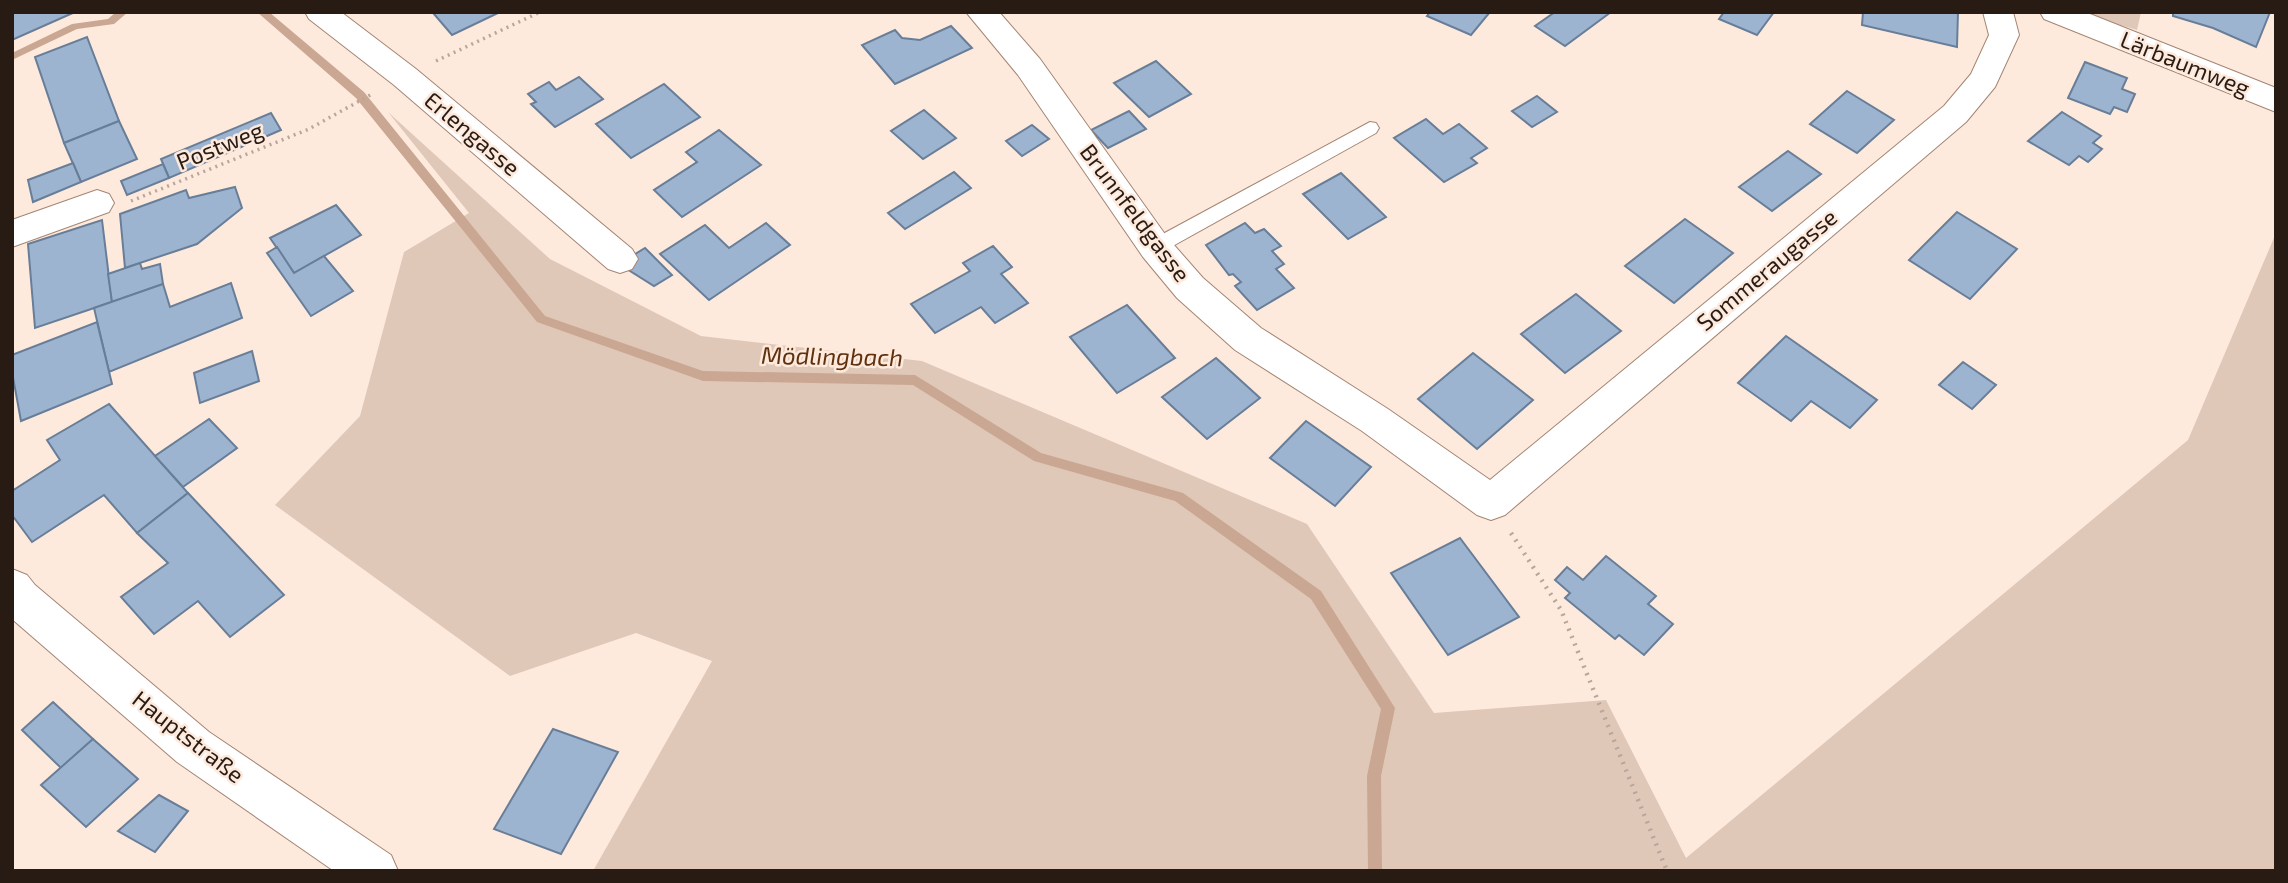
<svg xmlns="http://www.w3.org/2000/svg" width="2288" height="883" font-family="'Exo 2',sans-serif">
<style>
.green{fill:#e0c8b9}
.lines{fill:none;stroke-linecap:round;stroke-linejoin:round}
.stream{fill:#caa792;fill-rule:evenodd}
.building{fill:#9db4d0;stroke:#687e98;stroke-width:2}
.service-casing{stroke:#a48572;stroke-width:2}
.minor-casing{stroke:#a48572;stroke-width:2}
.secondary-casing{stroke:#a48572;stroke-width:2}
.path-far1{stroke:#b8a69b;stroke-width:3.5;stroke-dasharray:2 4.5;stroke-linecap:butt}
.path{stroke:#b8a69b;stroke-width:4.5;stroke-dasharray:2 6;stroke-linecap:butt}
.service{fill:#fff;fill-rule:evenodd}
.minor{fill:#fff;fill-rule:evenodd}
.secondary{fill:#fff;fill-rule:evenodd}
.labels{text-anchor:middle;stroke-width:5;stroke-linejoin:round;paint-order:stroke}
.street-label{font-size:23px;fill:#271b14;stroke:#feeadd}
.water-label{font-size:24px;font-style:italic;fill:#5f310e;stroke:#feeadd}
</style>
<rect width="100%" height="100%" fill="#feeadd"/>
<!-- green -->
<g class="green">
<polygon points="2077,12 2141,12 2137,30"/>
<polygon points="388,112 550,259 701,336 922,361 1307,524 1434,713 1606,700 1686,858 2188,440 2276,233 2276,871 593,871 712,661 636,633 510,676 275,505 360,416 404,252 469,213"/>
</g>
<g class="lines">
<!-- stream -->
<g class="stream">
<polygon points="116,12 128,12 114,24 77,29 12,60 12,53 72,24 108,19"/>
<polygon points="257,12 269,12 364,92 545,316 703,371 915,375 1041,453 1183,493 1321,591 1395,708 1381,776 1382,871 1368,871 1367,776 1381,709 1311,599 1175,501 1034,461 913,385 703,381 537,322 356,98"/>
</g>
</g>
<!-- building -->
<g class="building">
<polygon points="12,12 75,12 12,40"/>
<polygon points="438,12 500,12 452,35 434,14"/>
<polygon points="1430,12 1490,12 1471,35 1427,16"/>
<polygon points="1555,12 1611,12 1565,46 1535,26"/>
<polygon points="1724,12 1774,12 1757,35 1719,19"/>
<polygon points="1863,12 1958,12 1957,47 1862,25"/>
<polygon points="2173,12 2270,12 2256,47 2213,28 2173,16"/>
<polygon points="951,26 972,48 895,84 862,45 895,30 902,38 920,40"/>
<polygon points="87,37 119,121 64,143 35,57"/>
<polygon points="1156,61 1191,94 1149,117 1114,83"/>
<polygon points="2085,62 2127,78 2122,89 2135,94 2127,112 2114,107 2110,114 2068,98"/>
<polygon points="579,77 603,99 555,127 531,104 536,102 528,94 549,82 556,90"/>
<polygon points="664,84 700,117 631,158 596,124"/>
<polygon points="1847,91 1894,120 1857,153 1810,124"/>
<polygon points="1537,96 1557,112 1532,127 1512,111"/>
<polygon points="924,110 956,138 923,159 891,131"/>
<polygon points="1129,111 1146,129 1108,148 1091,130"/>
<polygon points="2062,112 2101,136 2093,143 2102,149 2088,162 2079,156 2069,165 2028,141"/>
<polygon points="271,113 281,130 169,178 161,159"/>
<polygon points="1426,119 1443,134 1459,124 1487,148 1471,158 1477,163 1444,182 1394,138"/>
<polygon points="119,121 137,159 81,182 64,143"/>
<polygon points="1032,125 1049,139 1022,156 1006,141"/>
<polygon points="719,130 761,165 682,217 654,190 697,162 686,152"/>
<polygon points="1788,151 1821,174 1772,211 1739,187"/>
<polygon points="73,163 81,182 33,202 28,180"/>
<polygon points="163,164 169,178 127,195 121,181"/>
<polygon points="954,172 971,188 905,229 888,213"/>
<polygon points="1341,173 1386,217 1348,239 1303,194"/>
<polygon points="235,187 242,208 197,244 125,268 120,214 186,190 189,198"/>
<polygon points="336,205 361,235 294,273 270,238"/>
<polygon points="1957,212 2017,249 1970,299 1909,260"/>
<polygon points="1685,219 1733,253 1674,303 1625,266"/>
<polygon points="102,220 112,302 35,328 28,244"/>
<polygon points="766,223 790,245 709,300 660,254 705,225 729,248"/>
<polygon points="1245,223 1255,233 1264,229 1281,246 1272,251 1284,264 1276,269 1294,288 1257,310 1235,286 1241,282 1233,274 1229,275 1206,245"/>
<polygon points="993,246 1012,267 1001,274 1028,303 995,323 981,307 935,333 911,304 970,271 963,263"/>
<polygon points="277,247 294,273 324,256 353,291 311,316 267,253"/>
<polygon points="645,248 672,275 654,286 619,264"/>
<polygon points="140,263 142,269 160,264 163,284 112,302 108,274"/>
<polygon points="231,283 242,318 109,372 94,308 163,284 170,307"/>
<polygon points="1576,294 1621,331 1565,373 1521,334"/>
<polygon points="1127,305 1175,358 1117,393 1070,337"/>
<polygon points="97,322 112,384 21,421 12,372 12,355"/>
<polygon points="1786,336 1877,400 1850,428 1811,401 1791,421 1738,383"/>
<polygon points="252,351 259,381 200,403 194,373"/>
<polygon points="1473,353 1533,400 1477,449 1418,399"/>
<polygon points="1216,358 1260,398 1207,439 1162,397"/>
<polygon points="1963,362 1996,385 1972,409 1939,385"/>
<polygon points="109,404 188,493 137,533 104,495 32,542 12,515 12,491 60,460 47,440"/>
<polygon points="209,419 237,448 183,487 155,456"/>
<polygon points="1306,421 1371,467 1335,506 1270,458"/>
<polygon points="188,493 284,595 230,637 198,601 154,634 121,597 168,563 137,533"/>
<polygon points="1460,538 1519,617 1448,655 1391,573"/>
<polygon points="1606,556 1656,596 1648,604 1673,624 1644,655 1619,635 1615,639 1565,598 1570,593 1555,580 1567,567 1583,580"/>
<polygon points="53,702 93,739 61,768 22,730"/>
<polygon points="553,729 618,752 561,854 494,829"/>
<polygon points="93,739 138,779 86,827 41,785"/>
<polygon points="159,795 188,811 155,852 118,831"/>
</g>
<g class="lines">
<defs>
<polygon id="service" points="1370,122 1376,123 1379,128 1376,133 1162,252 1155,254 1148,252 1145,247 1148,242"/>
<g id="minor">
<polygon points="305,12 341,12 416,69 632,249 638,259 632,269 620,273 608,269 394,85 309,19"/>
<polygon points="966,12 999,12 1040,59 1167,237 1203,278 1261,328 1388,409 1490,480 1944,106 1971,74 1989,35 1983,12 2013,12 2019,35 1995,87 1966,122 1505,515 1491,520 1477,515 1362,431 1235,350 1177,298 1143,257 1018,75"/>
<polygon points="2040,12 2085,12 2276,88 2276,112 2044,19"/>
<polygon points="97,190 109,194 114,203 109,212 12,247 12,220"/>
</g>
<polygon id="secondary" points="12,569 27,575 35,585 209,732 391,855 398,871 334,871 177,762 12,619"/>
</defs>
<!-- service casing -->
<use href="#service" class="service-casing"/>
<!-- minor casing -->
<use href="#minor" class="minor-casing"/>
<!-- secondary casing -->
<use href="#secondary" class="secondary-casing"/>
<!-- path-far1 -->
<g class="path-far1">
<polyline points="436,61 540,12"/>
<polyline points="131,201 309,129 372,94"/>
</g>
<!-- path -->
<polyline class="path" points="1511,533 1561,610 1667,871"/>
<!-- service -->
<use href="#service" class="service"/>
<!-- minor -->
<use href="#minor" class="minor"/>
<!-- secondary -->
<use href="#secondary" class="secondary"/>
</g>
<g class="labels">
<!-- street labels -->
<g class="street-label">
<text transform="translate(2185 64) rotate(22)" y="8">Lärbaumweg</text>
<text transform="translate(472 134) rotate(40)" y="8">Erlengasse</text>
<text transform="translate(220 146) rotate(-22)" y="8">Postweg</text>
<text transform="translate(1135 213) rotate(53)" y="8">Brunnfeldgasse</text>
<text transform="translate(1767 270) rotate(-40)" y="8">Sommeraugasse</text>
<text transform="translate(188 737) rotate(38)" y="8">Hauptstraße</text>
</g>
<!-- water labels -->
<g class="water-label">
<text transform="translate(832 357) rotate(1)" y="8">Mödlingbach</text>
</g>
</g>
<!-- border -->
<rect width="2288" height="883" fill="none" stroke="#271b14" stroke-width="28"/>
</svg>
